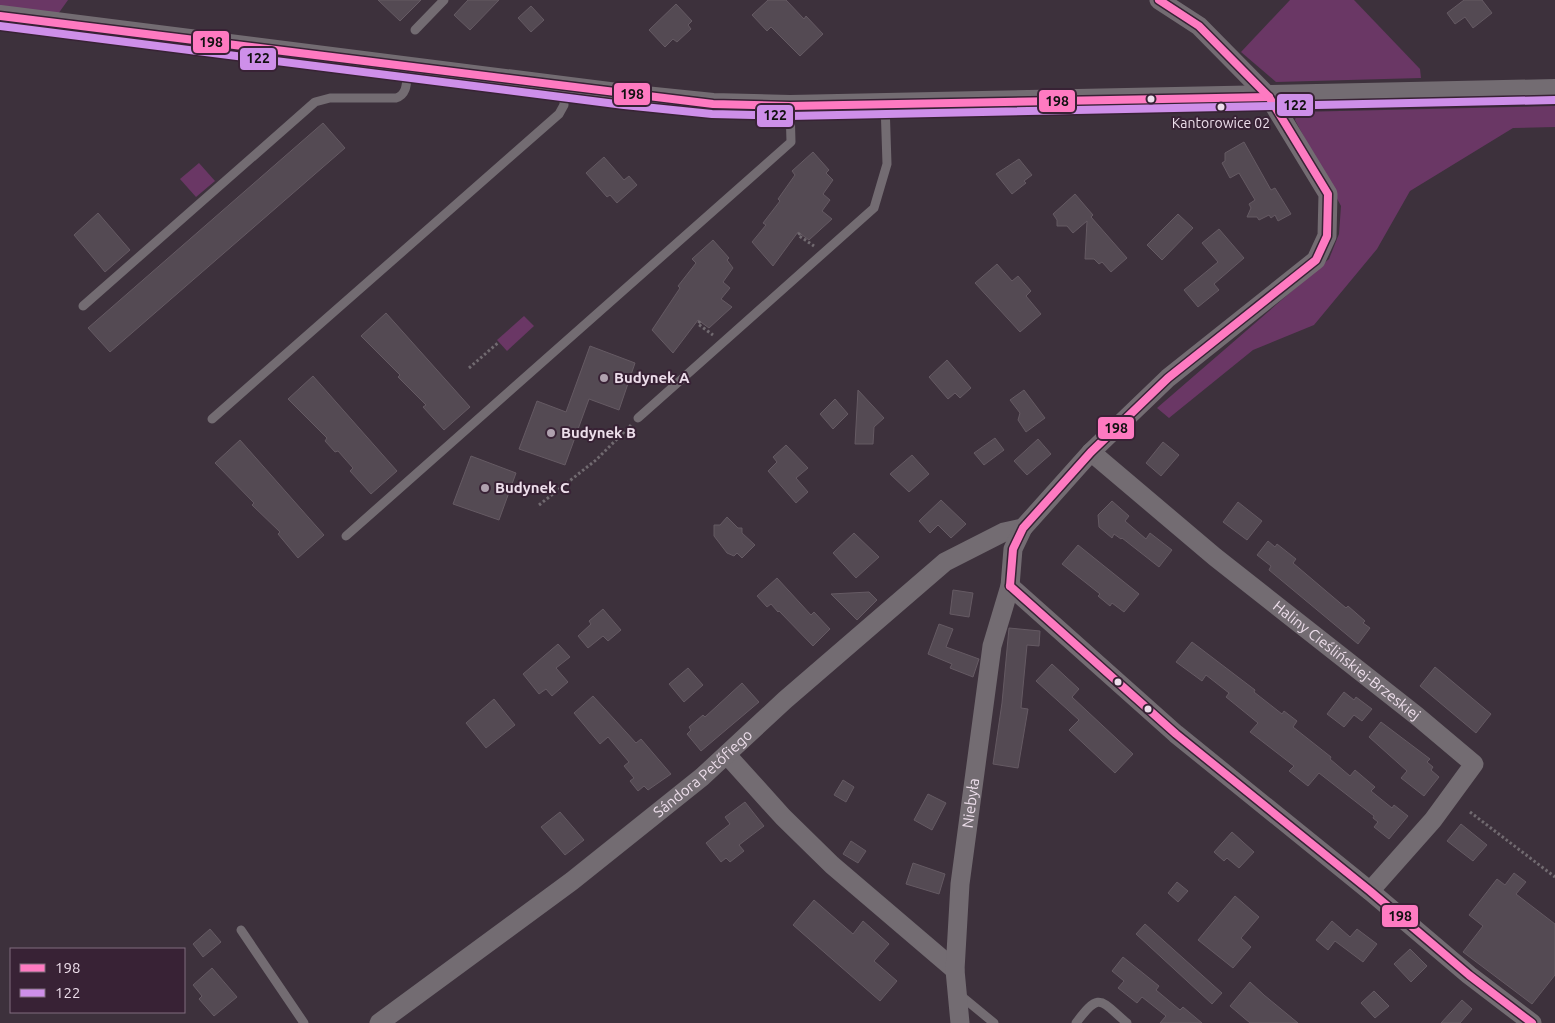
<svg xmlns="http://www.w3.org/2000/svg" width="1555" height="1023" font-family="Ubuntu,sans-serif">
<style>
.green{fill:#6a3765}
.building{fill:#544a53;stroke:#655a63}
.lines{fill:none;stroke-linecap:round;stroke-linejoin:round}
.path{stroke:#716a70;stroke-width:3;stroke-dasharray:2.5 2.5;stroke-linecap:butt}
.service{stroke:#736c72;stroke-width:9}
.minor{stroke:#736c72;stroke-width:19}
.tertiary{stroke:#736c72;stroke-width:22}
.bus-1-casing{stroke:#382235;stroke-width:11}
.bus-2-casing{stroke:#382235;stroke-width:11}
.bus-1{stroke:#fe7ac1;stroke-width:8}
.bus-2{stroke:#ce8fe9;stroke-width:8}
.bus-dot{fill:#eddeeb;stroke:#382235;stroke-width:2}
.poi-dot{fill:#afa1ae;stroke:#382235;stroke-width:2}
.labels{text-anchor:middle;stroke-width:4;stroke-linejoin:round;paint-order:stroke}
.bus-label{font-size:14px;fill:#eddeeb;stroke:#382235}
.poi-label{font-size:15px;font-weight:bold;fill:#eddeeb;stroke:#382235;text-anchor:start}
.street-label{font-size:15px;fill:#eddeeb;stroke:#382235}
.line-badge{stroke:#382235;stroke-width:2}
.pale-badge-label{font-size:14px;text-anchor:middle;font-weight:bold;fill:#111}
</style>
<rect width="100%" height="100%" fill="#3d313c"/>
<!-- green -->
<g class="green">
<polygon points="0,0 68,0 58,14 0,7"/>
<polygon points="1290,0 1354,0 1420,69 1421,78 1276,82 1241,52"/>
<polygon points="1555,106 1555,127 1513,128 1410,191 1377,249 1314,325 1253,350 1169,418 1157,408 1329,259 1339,234 1341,206 1295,120 1297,112"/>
<polygon points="199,163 215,181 196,197 180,179"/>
<polygon points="524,316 534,326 507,351 497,340"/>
</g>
<!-- building -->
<g class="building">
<polygon points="378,0 421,0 400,21"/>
<polygon points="468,0 499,0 470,30 454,15"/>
<polygon points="768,0 786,0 804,19 806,16 823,34 800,56 771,27 767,31 752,15"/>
<polygon points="1464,0 1482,0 1492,13 1473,28 1465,17 1455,24 1447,13"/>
<polygon points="676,4 692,21 688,25 691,29 677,42 673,39 665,47 649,30"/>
<polygon points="531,6 544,20 531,32 518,18"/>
<polygon points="323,123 345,148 110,352 88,328"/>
<polygon points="1244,142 1271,190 1275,188 1291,214 1278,221 1275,215 1271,218 1269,215 1259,220 1257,217 1247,217 1251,208 1249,204 1255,200 1239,173 1230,178 1222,163 1225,161 1225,153"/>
<polygon points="813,152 829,170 826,173 833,180 823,194 830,200 822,211 832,219 809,240 798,232 773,266 752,242 766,225 763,223 780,201 778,199 795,175 792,171"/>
<polygon points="604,157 624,180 629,176 637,185 617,203 610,195 607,197 586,173"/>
<polygon points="1019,159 1032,175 1024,181 1026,183 1012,194 996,174"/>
<polygon points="1075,194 1093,215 1091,217 1127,258 1111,272 1102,262 1099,264 1094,259 1085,259 1087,221 1073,233 1067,226 1057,226 1057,220 1053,214"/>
<polygon points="98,213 130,250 105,272 74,235"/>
<polygon points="1178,214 1193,228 1162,260 1147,245"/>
<polygon points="1219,229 1244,258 1214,284 1219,290 1198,307 1184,290 1218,262 1202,243"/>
<polygon points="713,240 729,258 727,260 733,268 723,282 730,288 721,299 732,307 709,328 698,320 673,353 652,330 680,288 678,286 696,263 692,259"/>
<polygon points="997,264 1012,281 1018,276 1031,291 1026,296 1041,314 1020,332 975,283"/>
<polygon points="386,313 470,407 444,430 423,407 426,405 398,377 400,375 361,336"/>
<polygon points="590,346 635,363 619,410 589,399 565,465 519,449 537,401 566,412"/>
<polygon points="947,360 971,388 960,398 955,393 948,399 929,377"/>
<polygon points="313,376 397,471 371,494 350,471 353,468 338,451 335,452 325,441 327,438 288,399"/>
<polygon points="858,390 884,418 874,427 873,444 855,444"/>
<polygon points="1024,390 1045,418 1026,432 1018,420 1020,413 1010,400"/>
<polygon points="835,399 848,414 833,429 820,414"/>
<polygon points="995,438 1004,450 984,465 974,453"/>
<polygon points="1038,439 1051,454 1027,475 1014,461"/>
<polygon points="240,440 324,535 298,558 278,534 280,532 252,505 254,503 215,463"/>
<polygon points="1163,442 1179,455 1161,476 1146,463"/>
<polygon points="786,445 808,468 796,478 808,492 796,503 768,471 777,462 773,457"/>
<polygon points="912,455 929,474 909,492 890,474"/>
<polygon points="471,456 516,473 499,520 453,504"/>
<polygon points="941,500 966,524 951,538 938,525 930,533 919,521"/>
<polygon points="1112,501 1129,516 1125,521 1146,539 1150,533 1172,550 1159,567 1122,538 1121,539 1114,534 1112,538 1099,527 1098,515"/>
<polygon points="1238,502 1262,521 1247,540 1223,522"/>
<polygon points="727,517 738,528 742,528 742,533 755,545 742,558 737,553 734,556 727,553 714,536 714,525 720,525"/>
<polygon points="854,533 879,557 856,578 833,553"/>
<polygon points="1268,541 1275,547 1277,544 1296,559 1293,563 1346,608 1348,606 1365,621 1363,623 1370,628 1358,644 1269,570 1271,566 1257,555"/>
<polygon points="1078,545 1139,594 1124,612 1112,603 1110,606 1098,596 1100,594 1062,564"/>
<polygon points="777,578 811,615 814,612 830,629 813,646 779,611 778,612 771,604 767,607 757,596"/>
<polygon points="953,590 973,593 969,617 950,614"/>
<polygon points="869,592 877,600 857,620 831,594"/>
<polygon points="603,609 621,630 608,641 603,636 588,648 578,636 591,624 589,621"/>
<polygon points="939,624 953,629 946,647 979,659 973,677 950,668 952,664 928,654"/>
<polygon points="1009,628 1040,631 1039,646 1027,645 1021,708 1028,709 1018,768 993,764 1002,703"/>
<polygon points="1192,642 1255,690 1254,692 1282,714 1284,711 1297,721 1293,727 1331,757 1330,759 1350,776 1355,770 1375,787 1371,791 1392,808 1394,805 1408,816 1389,839 1374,827 1378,822 1373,818 1374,816 1319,773 1308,786 1289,771 1294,766 1250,732 1258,723 1226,697 1229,693 1206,675 1202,681 1176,662"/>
<polygon points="558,644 570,657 556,668 568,682 552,696 546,689 539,694 523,674"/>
<polygon points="1052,664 1079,689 1072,697 1133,754 1115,773 1069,730 1079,720 1036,681"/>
<polygon points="1435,667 1491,714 1476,733 1420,686"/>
<polygon points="688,668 703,685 684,702 669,684"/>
<polygon points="742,683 759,702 701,751 687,734 691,730 689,727 703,715 705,717"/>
<polygon points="1344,692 1354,700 1356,697 1372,709 1362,721 1354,715 1344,727 1327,714"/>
<polygon points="593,696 636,743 641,739 671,774 648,790 644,786 638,791 630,781 634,778 624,766 629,762 608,737 600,744 574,713"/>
<polygon points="494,699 515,725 486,748 466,723"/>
<polygon points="1381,722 1430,759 1427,762 1433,767 1431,770 1439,777 1424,796 1401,778 1407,771 1369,737"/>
<polygon points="843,780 854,787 846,802 834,795"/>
<polygon points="928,794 946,803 932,830 914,820"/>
<polygon points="745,802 764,826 739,845 744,851 730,862 726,858 721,862 706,843 730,824 725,817"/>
<polygon points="560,812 584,840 565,855 541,827"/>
<polygon points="1461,824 1487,845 1473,861 1447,841"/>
<polygon points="1232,832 1254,852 1239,868 1227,858 1224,861 1214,852"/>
<polygon points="851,841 866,851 858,863 843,854"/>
<polygon points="913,863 945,874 939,894 906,884"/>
<polygon points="1514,873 1526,882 1516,894 1555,924 1555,975 1532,1004 1463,952 1483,926 1469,915 1497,879 1505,885"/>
<polygon points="1177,882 1188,891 1178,902 1168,893"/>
<polygon points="1235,896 1259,917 1241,938 1251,947 1233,968 1198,940"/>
<polygon points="814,900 853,934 863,921 889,944 874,961 897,981 880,1001 793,925"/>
<polygon points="1332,921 1350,937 1357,929 1377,944 1363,962 1335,941 1328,950 1316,940"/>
<polygon points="1145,924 1222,993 1212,1004 1136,934"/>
<polygon points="210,929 221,942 203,957 193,944"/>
<polygon points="1410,949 1427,966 1411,982 1394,964"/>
<polygon points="1123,957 1159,986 1156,990 1180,1010 1183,1007 1202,1023 1160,1023 1166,1016 1142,997 1137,1003 1118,988 1124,981 1112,971"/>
<polygon points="212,968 237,997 214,1016 199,999 202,996 193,985"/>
<polygon points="1250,982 1264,995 1298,1023 1250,1023 1230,1006"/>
<polygon points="1374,991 1389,1006 1375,1018 1361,1003"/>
<polygon points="1462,1000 1472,1009 1460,1023 1441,1023"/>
</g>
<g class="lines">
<!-- path -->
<g class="path">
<polyline points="800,233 798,235 814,246"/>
<polyline points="700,321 698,324 713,335"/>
<polyline points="469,368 499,342"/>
<polyline points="539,505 596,460 631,425"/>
<polyline points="1470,812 1555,877"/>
</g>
<!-- service -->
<g class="service">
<polyline points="415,30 444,0"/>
<path d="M83,306l232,-204 15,-4h66c13,-4 10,-19 12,-30"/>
<polyline points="638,418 874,208 887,164 885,103"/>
<polyline points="212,419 559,114 564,105 564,88"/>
<polyline points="346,536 791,142 790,107"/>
<polyline points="241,930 304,1023"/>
<polyline points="960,995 994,1023"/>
<path d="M1076,1023c24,-32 24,-23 51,0"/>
</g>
<!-- minor -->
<g class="minor">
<path id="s1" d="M1091,452l124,105 202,159 57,48 -41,56 -63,71"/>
<polyline points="1010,586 1176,734 1370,891 1469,975 1532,1023"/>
<polyline points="727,755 783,817 832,865 955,970"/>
<path id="s2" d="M379,1023l193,-142 130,-104 83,-77 160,-138 59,-30 19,-4"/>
<path id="s3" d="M960,1023l-5,-53 5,-86 32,-238 18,-60 3,-37 10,-21 68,-76 77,-74 148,-118 11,-24 1,-42 -59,-97 -70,-71 -40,-26"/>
</g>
<!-- tertiary -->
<polyline class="tertiary" points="0,16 625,95 713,104 790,106 1555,90"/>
<defs>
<g id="bus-1">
<polyline points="0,16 713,104 790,106 1269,97"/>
<polyline points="1010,586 1013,549 1023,528 1091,452 1168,378 1316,260 1327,236 1328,194 1269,97 1199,26 1159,0"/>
<polyline points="1010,586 1176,734 1370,891 1469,975 1532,1023"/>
</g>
<polyline id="bus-2" points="0,26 624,105 712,114 790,116 1555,100"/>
</defs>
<!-- bus-1 casing -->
<use href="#bus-1" class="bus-1-casing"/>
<!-- bus-2 casing -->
<use href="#bus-2" class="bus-2-casing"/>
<!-- bus-1 -->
<use href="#bus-1" class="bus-1"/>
<!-- bus-2 -->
<use href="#bus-2" class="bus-2"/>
</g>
<!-- markers -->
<g class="bus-dot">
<circle cx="1151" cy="99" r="4.5"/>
<circle cx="1221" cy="107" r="4.5"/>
<circle cx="1118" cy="682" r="4.5"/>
<circle cx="1148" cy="709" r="4.5"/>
</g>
<g class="poi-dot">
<circle cx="604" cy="378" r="5"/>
<circle cx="551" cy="433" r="5"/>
<circle cx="485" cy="488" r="5"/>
</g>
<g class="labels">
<!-- bus labels -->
<g class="bus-label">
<text x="1221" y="128">Kantorowice 02</text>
</g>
<!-- poi labels -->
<g class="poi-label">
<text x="614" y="383">Budynek A</text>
<text x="561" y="438">Budynek B</text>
<text x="495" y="493">Budynek C</text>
</g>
<!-- street labels -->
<g class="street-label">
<text dy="5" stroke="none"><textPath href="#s1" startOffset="330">Haliny Cieślińskiej-Brzeskiej</textPath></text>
<text dy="5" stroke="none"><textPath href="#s2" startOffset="409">Sándora Petőfiego</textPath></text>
<text dy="5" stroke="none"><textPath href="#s3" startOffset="221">Niebyła</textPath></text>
</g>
</g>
<g class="line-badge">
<rect x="192" y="30" width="38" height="24" rx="5" fill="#fe7ac1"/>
<rect x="239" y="47" width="38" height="24" rx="5" fill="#ce8fe9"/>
<rect x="613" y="82" width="38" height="24" rx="5" fill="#fe7ac1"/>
<rect x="1038" y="89" width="38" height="24" rx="5" fill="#fe7ac1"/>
<rect x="1276" y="93" width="38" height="24" rx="5" fill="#ce8fe9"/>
<rect x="756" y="104" width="38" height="24" rx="5" fill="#ce8fe9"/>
<rect x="1097" y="416" width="38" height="24" rx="5" fill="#fe7ac1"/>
<rect x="1381" y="904" width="38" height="24" rx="5" fill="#fe7ac1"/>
</g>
<g class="pale-badge-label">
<text x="211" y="47">198</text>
<text x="258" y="63">122</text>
<text x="632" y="99">198</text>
<text x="1057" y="106">198</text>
<text x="1295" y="110">122</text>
<text x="775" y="120">122</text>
<text x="1116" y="433">198</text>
<text x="1400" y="921">198</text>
</g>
<!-- legend -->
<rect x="10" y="948" width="175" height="65" fill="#382235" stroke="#806d7e"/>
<rect x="20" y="964" width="25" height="8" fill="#fe7ac1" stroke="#806d7e"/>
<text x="55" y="973" font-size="15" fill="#eddeeb">198</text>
<rect x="20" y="989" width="25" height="8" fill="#ce8fe9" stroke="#806d7e"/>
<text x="55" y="998" font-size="15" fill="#eddeeb">122</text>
</svg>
